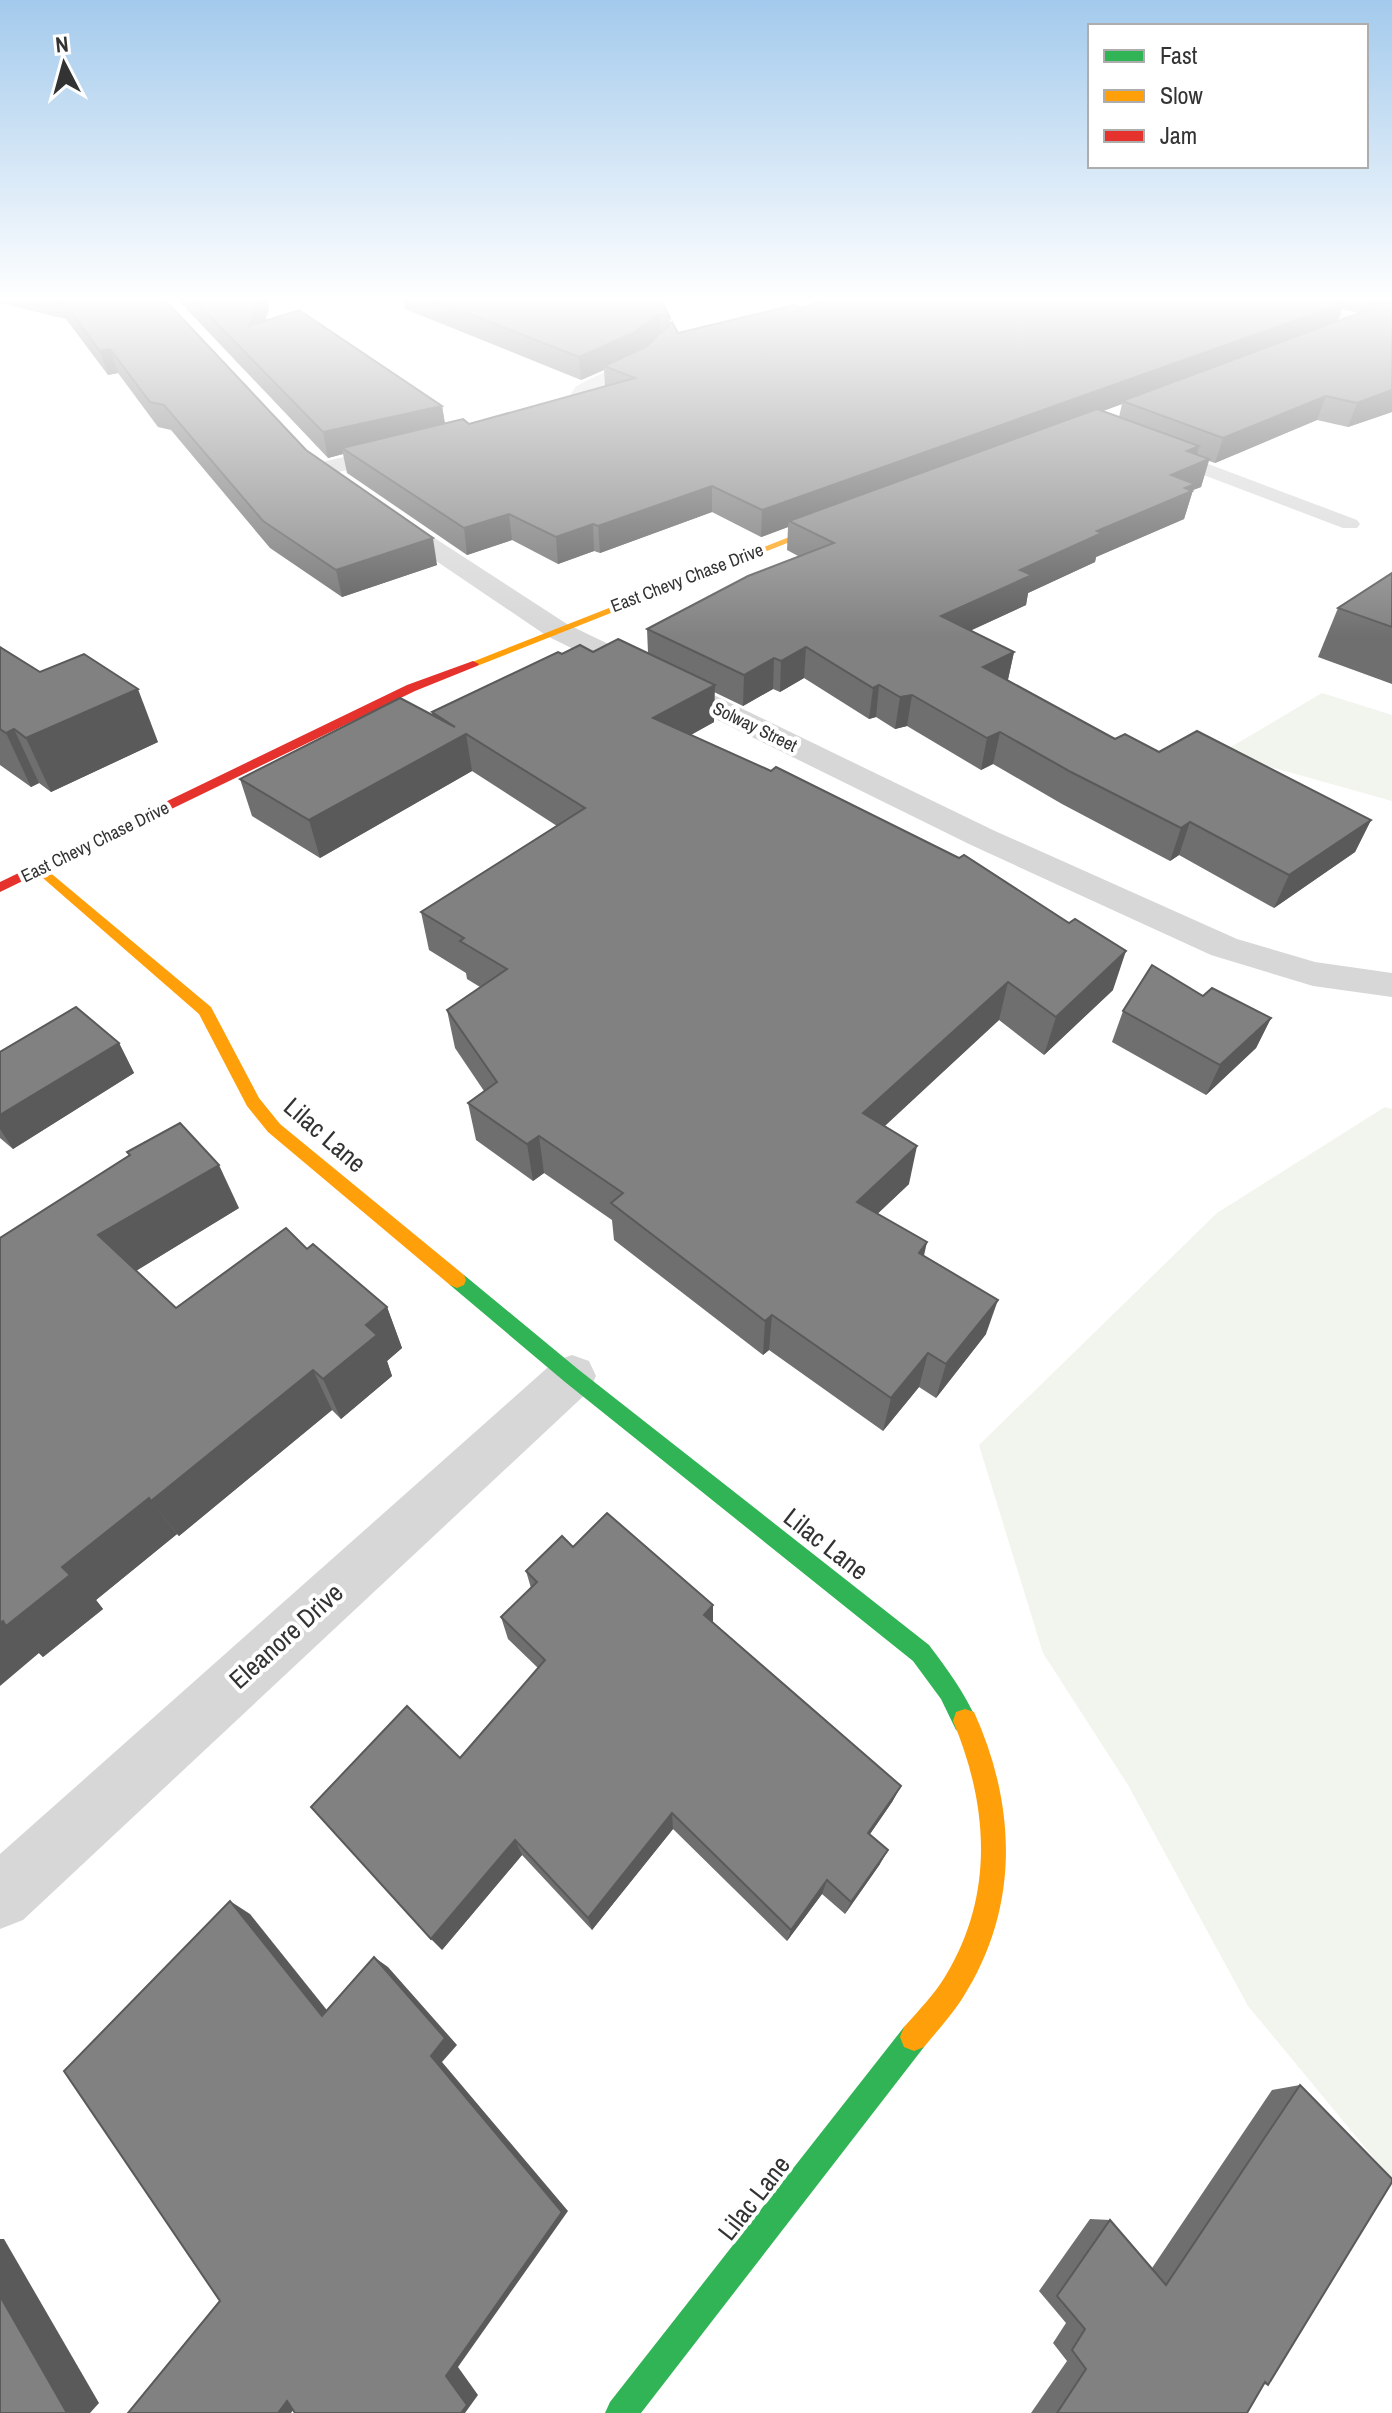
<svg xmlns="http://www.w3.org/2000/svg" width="1392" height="2413" font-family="'Archivo Narrow',sans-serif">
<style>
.green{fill:#f1f5ed}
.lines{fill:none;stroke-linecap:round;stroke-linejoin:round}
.lane{fill:#d7d7d7;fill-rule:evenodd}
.street{fill:#d7d7d7;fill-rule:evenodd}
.fast{fill:#30b455;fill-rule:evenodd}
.slow{fill:#ff9f0a;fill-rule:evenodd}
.jam{fill:#e5322d;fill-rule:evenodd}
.wall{fill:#6f6f6f;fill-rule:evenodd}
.shaded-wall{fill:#5a5a5a}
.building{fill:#818181;stroke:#5a5a5a;stroke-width:2}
.labels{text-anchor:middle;stroke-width:8;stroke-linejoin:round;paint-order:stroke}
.far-street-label{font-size:18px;fill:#333;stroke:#fff}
.near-street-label{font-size:26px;fill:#333;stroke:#fff}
</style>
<rect width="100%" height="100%" fill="#fff"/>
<!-- green -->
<g class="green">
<polygon points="1322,693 1392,715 1392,801 1221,753"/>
<polygon points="1385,1107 1392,1109 1392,2180 1248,2006 1128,1785 1043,1653 979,1445 1217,1213"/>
</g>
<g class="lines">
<!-- lane -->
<g class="lane">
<polygon points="650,350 658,355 645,368 589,394 575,415 563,415 560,411 576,386"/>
<polygon points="1158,445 1357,520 1360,524 1357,528 1343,528 1151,455 1148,451 1151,447"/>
</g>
<!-- street -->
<g class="street">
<polygon points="1248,299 1282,299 1372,319 1375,323 1366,329 1251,303"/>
<polygon points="402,443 410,445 413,450 410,455 322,476 314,474 311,469 314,464"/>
<polygon points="385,509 393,511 567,624 995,831 1237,939 1315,962 1392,973 1392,997 1313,986 1211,955 971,845 547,636 377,521 373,516 377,511"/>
<polygon points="572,1355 589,1361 596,1376 589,1391 23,1920 0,1929 0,1854 555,1361"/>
</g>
<!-- fast -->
<g class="fast">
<path d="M457,1272l7,3 115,95 350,275c18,24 36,48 48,76l-3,9 -9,3 -9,-3 -15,-31 -28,-38 -348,-279 -115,-97 -2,-5 2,-5z"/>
<polygon points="914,2023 924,2027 928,2037 924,2047 641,2413 605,2413 610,2402 904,2027"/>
</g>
<!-- slow -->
<g class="slow">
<polygon points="840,517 848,519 477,666 467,664"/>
<polygon points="41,865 211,1007 259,1098 280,1124 464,1275 466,1280 464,1285 457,1288 450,1285 268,1132 247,1106 199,1014 36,872 36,866"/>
<path d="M965,1709l9,3c43,95 46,197 -12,287 -11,17 -25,32 -38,48l-10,4 -10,-4 -4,-10 4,-10c15,-17 31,-33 42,-52 49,-81 42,-171 7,-254l3,-9z"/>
</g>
<!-- jam -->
<polygon class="jam" points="473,661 479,664 477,666 415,691 0,892 0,882 407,685"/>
</g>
<!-- wall -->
<g class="wall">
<polygon points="0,299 164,299 306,450 437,565 342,597 270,548 171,430 158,427 118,373 108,375 66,319 0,303"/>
<path d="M177,299h90l2,10 -4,12 177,85 3,18h24l136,-38 -1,-16 -23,10 -176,-71 -2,-10h258l9,19v6l8,9 124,-25 26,-9h564v113l-44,15 -31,-7 -102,43 -6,-2 -8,26 -8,3 -9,29 -88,38 -1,5 -67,31 -2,12 -56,26 44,21 -6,28 107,59 256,81 -16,32 -81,56 -95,-53 -9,6 -108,-57 -69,-40 -12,6 -74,-44 -12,3 -19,-12 -7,2 -65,-41 -24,14 -7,-3 -30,17 -29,-14v30l-23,13 422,255 -69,65 -45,-35 -115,106 25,58 -32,30 47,42 62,78 -50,64 -17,-11 -36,44 -114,-81 -6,5 -149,-115 -2,-20 -68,-47 -11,8 -57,-41 -8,-37 16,-12 -29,-43 -8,-38 33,-23 -13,-8 -1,-6 -37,-23 -8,-38 136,-86 -85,-55 -152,87 -68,-42 -12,-37 192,-64v-3l130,-58 31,-2 55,1 -1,-24 153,-72 -13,-7 1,-23 -27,10 -49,-25 -112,41 -6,-2 -36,13 -46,-24 -45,15 -120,-82 -4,-19 -15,4zM1342,309l17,4 -21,8zM1122,404l-3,13 -16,-6z"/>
<polygon points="1392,573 1392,684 1318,657 1338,608"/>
<polygon points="0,647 40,672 158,742 51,792 39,783 31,787 0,765"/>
<polygon points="1203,996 1271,1018 1256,1048 1206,1095 1112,1042 1123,1011"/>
<polygon points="119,1043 134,1073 13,1149 0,1138 0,1052"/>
<polygon points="239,1208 136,1271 176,1308 307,1249 387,1307 402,1348 387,1361 392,1376 341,1419 332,1410 179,1536 177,1534 96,1600 103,1609 43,1657 39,1653 0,1238"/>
<polygon points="573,1547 713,1605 713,1622 901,1786 892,1802 870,1834 880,1864 845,1914 822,1894 787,1941 673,1829 592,1930 522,1855 442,1950 460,1758 538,1668 508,1639 501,1617 531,1588 526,1571"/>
<polygon points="1300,2085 1268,2385 1264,2384 1247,2413 1031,2413 1067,2361 1053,2343 1066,2323 1039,2291 1090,2219 1110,2220 1152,2268 1272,2090"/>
</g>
<!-- shaded-wall -->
<g class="shaded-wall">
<polygon points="259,299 267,299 269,309 255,349 249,326"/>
<polygon points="1371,299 1392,299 1392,306 1366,315"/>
<polygon points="1344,303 1336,325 1122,401 1122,404 795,524 789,521 788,527 761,537 762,510"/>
<polygon points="660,314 660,337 631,357 604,366 604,370 581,380 579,357"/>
<polygon points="110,349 118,373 108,375 100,351"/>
<polygon points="1392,390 1392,412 1348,427 1357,403"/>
<polygon points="1326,396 1317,420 1215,463 1223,438"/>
<polygon points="442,406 446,430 342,448 343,454 328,458 323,432"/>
<polygon points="1199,446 1194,465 1209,459 1201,487 1193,490 1184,519 1096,557 1095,562 1028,593 1026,605 936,646 941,616 1020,570 1097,531 1171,475 1187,451"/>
<polygon points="712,486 712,512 600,553 598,526"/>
<polygon points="509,514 512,540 467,555 464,528"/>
<polygon points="593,524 594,551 558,564 556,537"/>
<polygon points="433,538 437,565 342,597 336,570"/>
<polygon points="806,647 804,678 780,692 781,661"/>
<polygon points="1014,652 1007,683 983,667"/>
<polygon points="774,658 773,689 743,706 744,675"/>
<polygon points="715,685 714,722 654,755 653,718"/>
<polygon points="879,685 876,717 869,719 873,688"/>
<polygon points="138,689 158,742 51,792 26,738"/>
<polygon points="912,695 907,726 895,729 900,697"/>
<polygon points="14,729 39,783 31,787 6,733"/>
<polygon points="1000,732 993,764 981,770 987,738"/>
<polygon points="466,734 472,771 320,858 309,820"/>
<polygon points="1371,820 1355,852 1274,908 1289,875"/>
<polygon points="1190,822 1179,855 1170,861 1181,828"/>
<polygon points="1126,951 1113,990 1044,1055 1056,1017"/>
<polygon points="1008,982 999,1020 858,1151 863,1113"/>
<polygon points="1271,1018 1256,1048 1206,1095 1220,1065"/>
<polygon points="119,1043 134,1073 13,1149 0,1129 0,1115"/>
<polygon points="539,1136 544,1173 533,1181 527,1144"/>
<polygon points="917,1146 909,1184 851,1239 857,1202"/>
<polygon points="219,1165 239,1208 124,1278 98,1235"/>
<polygon points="927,1242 919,1278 919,1253"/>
<polygon points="998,1300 986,1334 936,1398 946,1364"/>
<polygon points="387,1307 402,1348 387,1361 392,1376 341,1419 323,1379 366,1325"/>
<polygon points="772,1315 769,1350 763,1355 765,1321"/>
<polygon points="928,1353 919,1387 883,1431 891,1398"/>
<polygon points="313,1370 332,1410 179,1536 151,1501"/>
<polygon points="149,1498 177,1534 96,1600 103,1609 43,1657 39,1653 0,1686 0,1623 62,1567"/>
<polygon points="713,1605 713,1627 704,1615"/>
<polygon points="901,1786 892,1802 861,1847 868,1833"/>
<polygon points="672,1813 673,1829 592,1930 588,1918"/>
<polygon points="515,1840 522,1855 442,1950 431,1939"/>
<polygon points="888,1850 880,1864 845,1914 851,1902"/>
<polygon points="827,1880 822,1894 787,1941 791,1930"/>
<polygon points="230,1901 250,1914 338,2024 322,2016"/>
<polygon points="374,1957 388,1967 457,2045 442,2062 568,2211 458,2367 478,2395 465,2413 461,2413 446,2376 431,2056"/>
<polygon points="0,2239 4,2239 99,2403 90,2413 67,2413 0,2296"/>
<polygon points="307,2391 291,2413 278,2413 287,2401"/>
</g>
<!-- building -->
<g class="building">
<polygon points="61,299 164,299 306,450 433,538 336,570 263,521 164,405 150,402 110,349 100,351"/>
<polygon points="193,299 259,299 249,326 299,310 442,406 323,432"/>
<polygon points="432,299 661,299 670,318 660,314 631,334 579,357"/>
<polygon points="828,299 1327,299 1344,303 762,510 712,486 598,526 593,524 556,537 509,514 464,528 342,448 463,419 469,424 635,378 604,366 646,347 672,322 678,333 794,305 802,308"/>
<polygon points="1392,301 1392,390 1357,403 1326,396 1223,438 1122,401"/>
<polygon points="1097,409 1199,446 1187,451 1209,459 1171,475 1195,484 1185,488 1192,491 1097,531 1102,533 1020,570 1032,575 941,616 1014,652 983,667 1115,739 1125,734 1159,752 1197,731 1371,820 1289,875 1190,822 1181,828 1071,772 1000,732 987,738 912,695 900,697 879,685 873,688 806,647 781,661 774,658 744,675 647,629 748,576 834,543 789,521"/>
<polygon points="1392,573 1392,627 1338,608"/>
<polygon points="618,639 715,685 653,718 771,771 776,767 959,858 964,855 1069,923 1075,919 1126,951 1056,1017 1008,982 863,1113 917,1146 857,1202 927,1242 919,1253 998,1300 946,1364 928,1353 891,1398 772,1315 765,1321 611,1203 623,1193 539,1136 527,1144 468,1103 497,1082 447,1010 507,969 460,941 464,938 421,912 585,808 466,734 309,820 240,779 400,698 455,727 432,712 558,652 562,654 580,645 593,652"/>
<polygon points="0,647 40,672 84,654 138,689 26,738 14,729 6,733 0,729"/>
<polygon points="1152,965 1203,996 1212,988 1271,1018 1220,1065 1123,1011"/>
<polygon points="76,1007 119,1043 0,1115 0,1052"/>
<polygon points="180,1123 219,1165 98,1235 176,1308 286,1228 307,1249 313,1244 387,1307 366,1325 377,1335 323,1379 313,1370 151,1501 149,1498 62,1567 70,1575 6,1626 3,1621 0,1623 0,1238 130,1155 127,1152"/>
<polygon points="607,1513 713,1605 704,1615 901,1786 868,1833 888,1850 851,1902 827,1880 791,1930 672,1813 588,1918 515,1840 431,1939 311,1807 407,1706 460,1758 545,1660 501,1617 537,1582 526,1571 562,1536 573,1547"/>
<polygon points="230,1901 322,2016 374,1957 445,2038 431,2056 562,2212 446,2376 467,2405 461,2413 295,2413 287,2401 278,2413 128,2413 220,2301 64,2071"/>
<polygon points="1300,2085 1392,2179 1392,2182 1268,2385 1265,2382 1247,2413 1057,2413 1086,2369 1072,2350 1085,2329 1057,2296 1110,2220 1166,2285"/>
<polygon points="0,2296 67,2413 0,2413"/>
</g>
<!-- sky -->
<linearGradient id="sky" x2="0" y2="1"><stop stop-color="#a3caec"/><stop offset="0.47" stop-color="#fff"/><stop offset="1" stop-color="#fff" stop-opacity="0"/></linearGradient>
<rect width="1392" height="637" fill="url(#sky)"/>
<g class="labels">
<!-- far-street labels -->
<g class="far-street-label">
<text transform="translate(687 578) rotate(-21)" y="6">East Chevy Chase Drive</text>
<text transform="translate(755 727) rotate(26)" y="6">Solway Street</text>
<text transform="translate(95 842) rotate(-26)" y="6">East Chevy Chase Drive</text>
</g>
<!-- near-street labels -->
<g class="near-street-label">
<text transform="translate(325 1135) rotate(41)" y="9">Lilac Lane</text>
<text transform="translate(826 1544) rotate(38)" y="9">Lilac Lane</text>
<text transform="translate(286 1636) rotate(-42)" y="9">Eleanore Drive</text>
<text transform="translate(754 2198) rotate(-52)" y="9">Lilac Lane</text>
</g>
</g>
<!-- legend -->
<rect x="1088" y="24" width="280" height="144" fill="#ffffff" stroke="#adadad" stroke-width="2"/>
<rect x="1104" y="50" width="40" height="12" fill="#30b455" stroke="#adadad" stroke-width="2"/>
<text x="1160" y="64" font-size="24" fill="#333333">Fast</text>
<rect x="1104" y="90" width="40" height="12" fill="#ff9f0a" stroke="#adadad" stroke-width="2"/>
<text x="1160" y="104" font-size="24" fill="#333333">Slow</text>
<rect x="1104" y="130" width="40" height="12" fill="#e5322d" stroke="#adadad" stroke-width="2"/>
<text x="1160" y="144" font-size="24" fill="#333333">Jam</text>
<!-- north arrow -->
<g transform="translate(64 64) rotate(354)" stroke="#ffffff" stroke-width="6" paint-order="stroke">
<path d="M0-6L14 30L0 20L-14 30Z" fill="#333333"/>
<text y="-12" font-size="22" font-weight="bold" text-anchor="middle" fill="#333333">N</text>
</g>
</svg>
